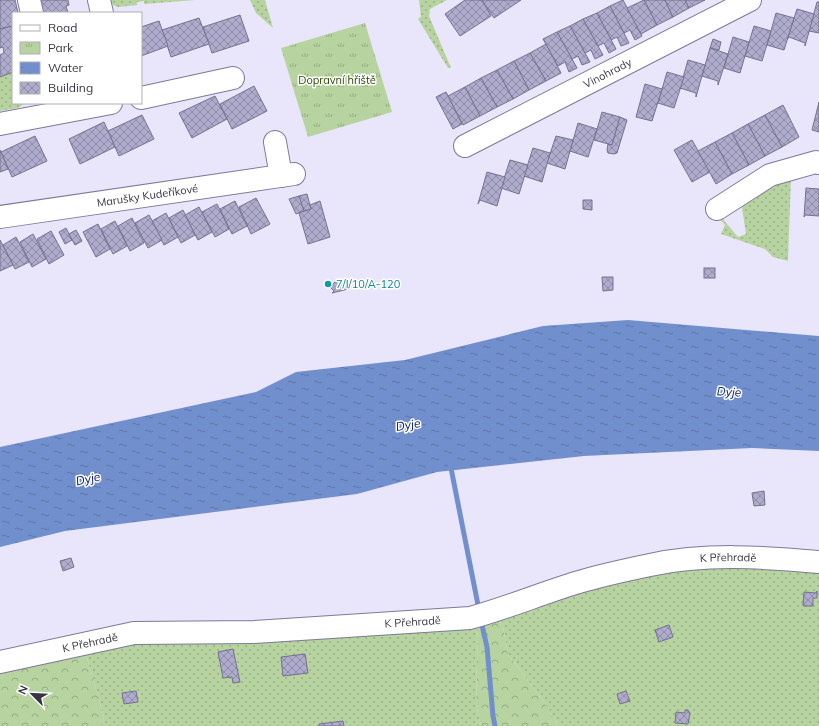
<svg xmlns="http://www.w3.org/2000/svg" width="819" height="726" font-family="Mulish,sans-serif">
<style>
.grass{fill:url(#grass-dots)}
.forest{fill:url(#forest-crowns)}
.park{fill:url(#park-tufts)}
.water{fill:url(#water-ripples)}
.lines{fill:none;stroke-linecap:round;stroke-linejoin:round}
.stream{stroke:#728fcd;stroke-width:5}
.building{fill:url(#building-cross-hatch);stroke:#74708f}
.minor-casing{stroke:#7d7999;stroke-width:24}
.minor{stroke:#fff;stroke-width:22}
.culture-dot{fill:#0f9aa8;stroke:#fff;stroke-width:1.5}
.labels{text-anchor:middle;stroke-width:3;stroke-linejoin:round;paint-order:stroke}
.street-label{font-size:11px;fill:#373542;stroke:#fff}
.park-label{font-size:11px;fill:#2a4a00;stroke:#fff}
.culture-label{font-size:11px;fill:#0d838f;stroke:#fff;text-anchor:start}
.water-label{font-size:12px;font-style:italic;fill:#092169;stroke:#fff}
</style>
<defs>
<pattern id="grass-dots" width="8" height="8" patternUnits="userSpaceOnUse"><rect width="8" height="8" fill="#b7d4a0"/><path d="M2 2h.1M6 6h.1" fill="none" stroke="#96ad84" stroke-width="1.8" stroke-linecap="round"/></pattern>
<pattern id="forest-crowns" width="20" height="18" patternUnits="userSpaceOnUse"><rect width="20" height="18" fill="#b7d4a0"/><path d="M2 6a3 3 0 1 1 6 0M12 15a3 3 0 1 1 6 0" fill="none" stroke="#96ad84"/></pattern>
<pattern id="park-tufts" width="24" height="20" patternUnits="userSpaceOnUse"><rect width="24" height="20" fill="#b7d4a0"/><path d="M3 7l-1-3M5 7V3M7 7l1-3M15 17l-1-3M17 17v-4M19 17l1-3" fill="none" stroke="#96ad84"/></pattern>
<pattern id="water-ripples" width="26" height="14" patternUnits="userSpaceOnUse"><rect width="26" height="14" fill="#728fcd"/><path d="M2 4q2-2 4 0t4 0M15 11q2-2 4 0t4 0" fill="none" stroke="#5e76a8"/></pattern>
<pattern id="building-cross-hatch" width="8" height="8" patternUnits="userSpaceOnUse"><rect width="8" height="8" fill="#afabcc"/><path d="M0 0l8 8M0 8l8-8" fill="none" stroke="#8f8ca7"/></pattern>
</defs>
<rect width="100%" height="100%" fill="#e9e6fc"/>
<!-- grass -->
<g class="grass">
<polygon points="110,0 195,0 144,4 144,1 137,2 137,5 118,7 113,5"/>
<polygon points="250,0 265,0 273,28 256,13"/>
<polygon points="419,0 447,0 430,9 429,16 451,68 448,68 418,19 421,17"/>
<polygon points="13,72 13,103 25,103 18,108 0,111 0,77"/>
<polygon points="791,176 788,261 773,257 765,249 721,234 725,225 708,205 711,205 738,237 746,234 742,208 745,203"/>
<polygon points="684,567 819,567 819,726 558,726 547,706 508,654 501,616 556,598"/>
<polygon points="478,624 476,704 481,726 102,726 104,717 85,651 104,645"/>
</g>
<!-- forest -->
<g class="forest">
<polygon points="501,616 508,654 547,706 558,726 481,726 476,704 478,624"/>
<polygon points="85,651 104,717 102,726 0,726 0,674"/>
</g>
<!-- park -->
<polygon class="park" points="365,23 392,112 308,137 281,48"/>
<!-- water -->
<polygon class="water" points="628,320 819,336 819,451 752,448 584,456 437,472 357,494 65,531 0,547 0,447 256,392 296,372 405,360 543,326"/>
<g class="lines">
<!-- stream -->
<g class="stream">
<polyline points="450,463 479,610"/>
<polyline points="481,621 487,647 493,716 495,726"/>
</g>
</g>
<!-- building -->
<g class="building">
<polygon points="0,0 15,0 18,13 13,13 13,26 0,29"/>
<polygon points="35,0 68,0 69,5 66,6 68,13 38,13"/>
<polygon points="465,0 482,0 491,16 460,36 445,14"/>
<polygon points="482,0 521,0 494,18"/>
<polygon points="623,0 642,36 635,40 630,30 624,33 610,6"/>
<polygon points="644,0 665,0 673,17 657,25"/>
<polygon points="644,0 657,25 641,34 627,8"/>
<polygon points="665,0 685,0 689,8 673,17"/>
<polygon points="685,0 705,0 689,8"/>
<polygon points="817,2 819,2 819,33 809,31"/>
<polygon points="610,6 629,43 621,46 617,37 611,40 597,13"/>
<polygon points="797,9 814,14 805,46 805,43 789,37 787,40"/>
<polygon points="597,13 616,49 609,53 604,43 598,46 583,19"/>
<polygon points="776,13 794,18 784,50 767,45"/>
<polygon points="240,15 249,41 212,53 203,27"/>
<polygon points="199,18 209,44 171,57 162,30"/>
<polygon points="583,19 603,55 595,59 591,50 585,53 570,26"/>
<polygon points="159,21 168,46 141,56 141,27"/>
<polygon points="13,26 13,72 0,77 0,55 4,53 3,47 0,48 0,29"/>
<polygon points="570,26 590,62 582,65 578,56 572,59 557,32"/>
<polygon points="754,26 771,31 762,61 745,56"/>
<polygon points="557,32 577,68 569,72 565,62 558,66 543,39"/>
<polygon points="733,37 749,42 740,73 724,68"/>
<polygon points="713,39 721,42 719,50 710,48"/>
<polygon points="546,44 561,73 546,81 530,53"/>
<polygon points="710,48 728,54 718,85 718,81 702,76"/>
<polygon points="530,53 546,81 529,90 514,61"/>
<polygon points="688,60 705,65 696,97 696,93 680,88"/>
<polygon points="514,61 529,90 513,99 497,70"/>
<polygon points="497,70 513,99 497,107 481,78"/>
<polygon points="667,72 684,77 674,108 658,103"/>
<polygon points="481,78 497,107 480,116 465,87"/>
<polygon points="645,84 662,89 652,121 636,117"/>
<polygon points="254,86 267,111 232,129 220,104"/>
<polygon points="465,87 480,116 463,125 448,96"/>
<polygon points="446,92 462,124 453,129 436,97"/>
<polygon points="215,96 227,119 192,138 179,113"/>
<polygon points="819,102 819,132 812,130"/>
<polygon points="783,105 799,137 782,147 765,115"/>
<polygon points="602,112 620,117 612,145 594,140"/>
<polygon points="142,115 154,139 119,156 108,131"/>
<polygon points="765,115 782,147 765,156 748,124"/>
<polygon points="620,117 627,120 617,153 614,154 608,153 607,150 608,144 612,145"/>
<polygon points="104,122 115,147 80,164 69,139"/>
<polygon points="578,123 597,129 588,157 570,151"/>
<polygon points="748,124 765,156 749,165 732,133"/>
<polygon points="732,133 749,165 732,174 715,142"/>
<polygon points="35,136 47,161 12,177 1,152"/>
<polygon points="556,136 573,140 565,169 547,163"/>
<polygon points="692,140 710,172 692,182 674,150"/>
<polygon points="715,142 732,174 716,184 698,151"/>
<polygon points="533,148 550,153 542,182 524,176"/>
<polygon points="0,150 8,169 0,172"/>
<polygon points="510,160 528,165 519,194 501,188"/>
<polygon points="487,172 505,177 497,206 480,200 478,204"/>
<polygon points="806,188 819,189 819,216 805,215 804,217"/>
<polygon points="307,194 311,209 304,211 299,196"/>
<polygon points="299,196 304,211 296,214 289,199"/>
<polygon points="256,198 270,224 251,234 239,207"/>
<polygon points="583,200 592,200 592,210 583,209"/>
<polygon points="235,201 247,226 232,234 220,209"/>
<polygon points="320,201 330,237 308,244 299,213 311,209 310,205"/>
<polygon points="217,204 229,229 215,237 202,212"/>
<polygon points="199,207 212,232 198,240 185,215"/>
<polygon points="183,210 195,235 181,243 169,218"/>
<polygon points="166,213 178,237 164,245 152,221"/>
<polygon points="149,215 162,240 148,248 135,223"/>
<polygon points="132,218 144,243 130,251 118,226"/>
<polygon points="115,221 127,246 113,254 101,229"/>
<polygon points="98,224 110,249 96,257 83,232"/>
<polygon points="66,228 72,240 65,244 59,232"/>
<polygon points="76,230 82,241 75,245 69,234"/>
<polygon points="51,231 64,255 49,264 37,239"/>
<polygon points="33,234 46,259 32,267 20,242"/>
<polygon points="16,237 29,262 15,269 3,245"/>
<polygon points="0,240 13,265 0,271"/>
<rect x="704" y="268" width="11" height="10"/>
<polygon points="602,277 613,277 613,290 603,291"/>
<polygon points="343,281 346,284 345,288 348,289 332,293 334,291 330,287 335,282"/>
<polygon points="764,491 765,505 754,506 752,493"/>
<polygon points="71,558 74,567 63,571 60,561"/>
<polygon points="817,591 817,598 813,598 813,606 803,606 804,592 816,593"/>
<polygon points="669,625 673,637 659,642 655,630"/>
<polygon points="233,649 240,682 233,683 232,677 223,678 218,652"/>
<polygon points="305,654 308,673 283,676 281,657"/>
<polygon points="136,691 138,702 124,704 122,693"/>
<polygon points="626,691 630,701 620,704 617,694"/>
<polygon points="685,710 688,710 690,713 688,724 675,723 676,712 685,713"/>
<polygon points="343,721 344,726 319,726 319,724"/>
</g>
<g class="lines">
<defs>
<g id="minor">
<polyline points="29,0 32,13"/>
<polyline points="99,0 102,13"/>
<polyline points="141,98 233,78"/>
<polyline points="0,124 111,103"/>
<polyline points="275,142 281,176"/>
<path id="s1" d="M465,146l285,-146"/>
<polyline points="717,209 770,175 816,162 819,163"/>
<path id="s2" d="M0,217l294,-43"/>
<path id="s3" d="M0,662l134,-29 120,-1 216,-14c37,-10 72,-25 109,-36 23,-7 47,-12 71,-17 55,-12 113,-8 169,-3"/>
</g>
</defs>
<!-- minor casing -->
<use href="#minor" class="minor-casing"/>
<!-- minor -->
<use href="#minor" class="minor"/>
</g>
<!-- markers -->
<circle class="culture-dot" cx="328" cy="284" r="4"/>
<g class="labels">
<!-- street labels -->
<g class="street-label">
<text dy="4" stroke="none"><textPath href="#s1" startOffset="160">Vinohrady</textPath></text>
<text dy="4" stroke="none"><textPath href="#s2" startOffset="149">Marušky Kudeříkové</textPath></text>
<text dy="4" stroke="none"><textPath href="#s3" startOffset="740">K Přehradě</textPath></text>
<text dy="4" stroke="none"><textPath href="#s3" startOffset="416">K Přehradě</textPath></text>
<text dy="4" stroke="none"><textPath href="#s3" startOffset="92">K Přehradě</textPath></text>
</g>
<!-- park labels -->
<g class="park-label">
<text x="337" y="84">Dopravní hřiště</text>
</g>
<!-- culture labels -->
<g class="culture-label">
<text x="336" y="288">7/I/10/A-120</text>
</g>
<!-- water labels -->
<g class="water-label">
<text transform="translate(729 392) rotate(3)" y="4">Dyje</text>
<text transform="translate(408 425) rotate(-9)" y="4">Dyje</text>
<text transform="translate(88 479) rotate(-12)" y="4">Dyje</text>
</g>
</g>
<!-- legend -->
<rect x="12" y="12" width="130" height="92" fill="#ffffff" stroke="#afaeb3"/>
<rect x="20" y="25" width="20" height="6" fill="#ffffff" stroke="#afaeb3"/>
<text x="48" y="32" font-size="12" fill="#373542">Road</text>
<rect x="20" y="42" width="20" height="12" fill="url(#park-tufts)" stroke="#afaeb3"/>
<text x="48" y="52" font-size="12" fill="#373542">Park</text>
<rect x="20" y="62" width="20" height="12" fill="url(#water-ripples)" stroke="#afaeb3"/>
<text x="48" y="72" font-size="12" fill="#373542">Water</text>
<rect x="20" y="82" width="20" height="12" fill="url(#building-cross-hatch)" stroke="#afaeb3"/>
<text x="48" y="92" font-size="12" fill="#373542">Building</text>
<!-- north arrow -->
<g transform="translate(32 694) rotate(294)" stroke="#ffffff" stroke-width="3" paint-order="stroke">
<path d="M0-3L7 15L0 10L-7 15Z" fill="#373542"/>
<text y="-6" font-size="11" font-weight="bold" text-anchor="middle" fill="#373542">N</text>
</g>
</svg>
